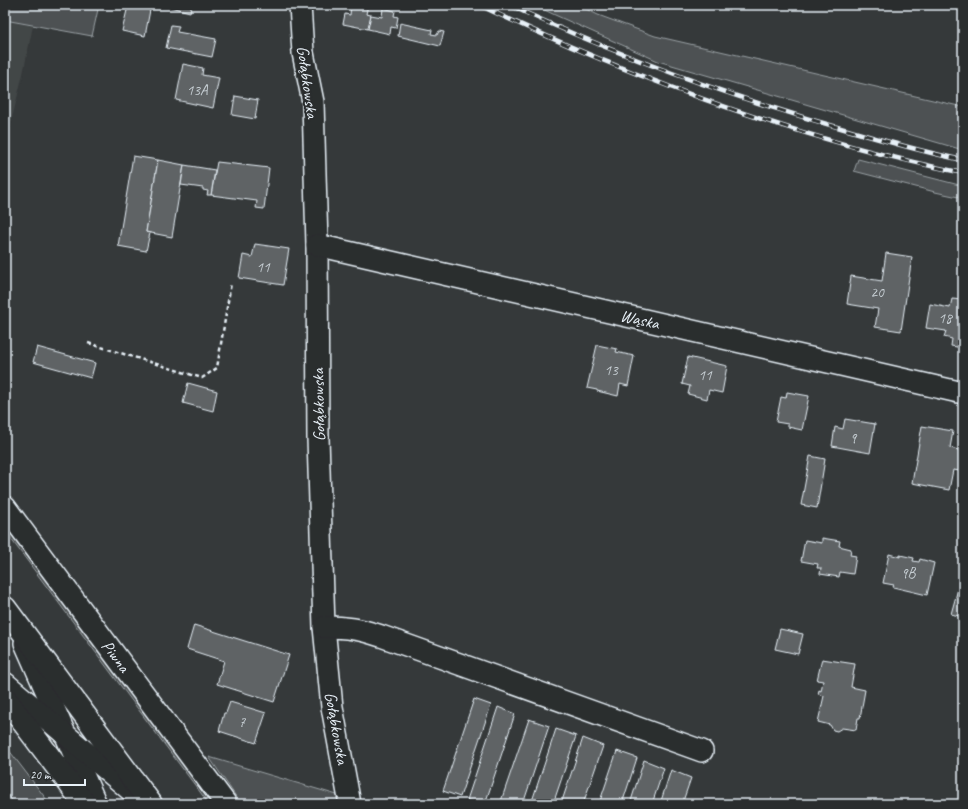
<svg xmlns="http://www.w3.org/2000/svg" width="968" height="809" font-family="Caveat,sans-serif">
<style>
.built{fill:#424647}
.green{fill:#4d5152;stroke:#9aa1a5}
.building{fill:#5f6365;stroke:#e8f1f8}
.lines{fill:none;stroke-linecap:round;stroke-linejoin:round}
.minor-casing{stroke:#e8f1f8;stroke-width:24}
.highway-casing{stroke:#e8f1f8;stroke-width:25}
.path{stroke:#e8f1f8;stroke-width:2.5;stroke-dasharray:4 3;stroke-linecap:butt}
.minor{stroke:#2a2d2e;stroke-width:21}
.highway{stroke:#2a2d2e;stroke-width:22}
.rail-casing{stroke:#e8f1f8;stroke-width:4.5}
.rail{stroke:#2a2d2e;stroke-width:3;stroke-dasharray:9;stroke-linecap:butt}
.labels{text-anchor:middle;stroke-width:4;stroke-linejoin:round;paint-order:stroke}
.number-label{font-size:15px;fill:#c6ced3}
.street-label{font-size:17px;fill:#e8f1f8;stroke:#2a2d2e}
</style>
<rect width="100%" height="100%" fill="#35393a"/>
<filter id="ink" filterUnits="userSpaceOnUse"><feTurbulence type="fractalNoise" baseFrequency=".025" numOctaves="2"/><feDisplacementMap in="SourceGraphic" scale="8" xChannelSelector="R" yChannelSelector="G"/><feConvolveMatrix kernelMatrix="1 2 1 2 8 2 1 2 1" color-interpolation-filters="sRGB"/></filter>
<g filter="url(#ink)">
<!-- built -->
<polygon class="built" points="5,20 33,26 23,74 5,147"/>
<!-- green -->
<g class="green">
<polygon points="5,5 99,5 92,36 5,20"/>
<polygon points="534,5 578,5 598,15 655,36 963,107 963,150 658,61 555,15"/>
<polygon points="858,159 963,186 963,198 935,192 854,171"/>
<polygon points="5,521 217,804 209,804 5,531"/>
<polygon points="5,745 50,804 15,804 5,791"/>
<polygon points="209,757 337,795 339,804 241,804"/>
</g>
<!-- building -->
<g class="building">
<polygon points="162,5 192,5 190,12"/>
<polygon points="351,5 368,5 366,14 371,15 368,29 343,24 345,14 350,15"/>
<polygon points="128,6 150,10 145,36 122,31"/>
<polygon points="383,8 395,11 394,16 398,17 396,28 391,27 390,34 368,29 371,15 382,17"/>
<polygon points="400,23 432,30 431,34 437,35 439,31 444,32 440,46 398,36"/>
<polygon points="171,25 179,26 177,32 216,39 212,57 166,48"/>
<polygon points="183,64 203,68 202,75 219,78 213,108 176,100"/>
<polygon points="235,96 258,100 255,119 232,115"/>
<polygon points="133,156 158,160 146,232 150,233 146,251 118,246"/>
<polygon points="158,160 184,165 172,237 146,232"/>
<polygon points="217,162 269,168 264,209 256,208 257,201 211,195"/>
<polygon points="184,165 215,170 211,195 207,195 208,191 203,190 203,188 181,185"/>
<polygon points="255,244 289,249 283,285 239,278 243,255 252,257"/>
<polygon points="886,253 912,257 901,331 875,327 878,309 847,304 851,276 882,281"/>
<polygon points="952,299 963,300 963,348 951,346 952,339 944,337 946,331 926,328 930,304 950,308"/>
<polygon points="597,345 617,349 616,352 634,356 628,386 620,384 618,396 597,391 597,390 587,388"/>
<polygon points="37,347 95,363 91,378 33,362"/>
<polygon points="688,357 727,366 722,393 709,390 707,399 688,394 690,386 682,384"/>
<polygon points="188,383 217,391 213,411 183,403"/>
<polygon points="787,392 809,396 802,430 788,427 788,424 776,422 781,397 786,398"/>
<polygon points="845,419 875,424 870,453 832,446 835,427 843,429"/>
<polygon points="922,426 953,431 950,448 963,451 960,471 953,470 949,490 912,483"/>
<polygon points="810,456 825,459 817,508 801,505"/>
<polygon points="822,538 840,541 839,546 851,549 850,555 856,556 853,574 840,572 839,577 820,574 821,568 817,568 818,564 801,561 805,540 822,543"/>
<polygon points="889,554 900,557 900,555 914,558 913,561 919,562 920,559 934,563 927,595 893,587 894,585 883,583"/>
<polygon points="961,578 963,578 963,617 951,614"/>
<polygon points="194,625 289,655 274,702 217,684 224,661 187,649"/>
<polygon points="780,629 803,634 798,654 775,649"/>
<polygon points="822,659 855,664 851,687 865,690 860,718 858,718 856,730 842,728 837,731 833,730 830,725 818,722 824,696 818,694 819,690 821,691 823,681 817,680"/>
<polygon points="474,699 491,705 460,797 443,791"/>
<polygon points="230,702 266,713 256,743 219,731 224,713 226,713"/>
<polygon points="498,707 515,714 485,804 479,804 467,800"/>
<polygon points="529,719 549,726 523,804 500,804"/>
<polygon points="556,729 576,736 553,804 531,804"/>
<polygon points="583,738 603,746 583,804 561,804"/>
<polygon points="617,751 637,758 622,804 599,804"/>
<polygon points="644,760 664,768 652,804 630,804"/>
<polygon points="671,770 691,778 682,804 660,804"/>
</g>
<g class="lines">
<defs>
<g id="minor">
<polyline points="300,5 303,53 313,102 317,245 318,438 324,627 332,707 350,804"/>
<polyline points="317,245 963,393"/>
<polyline points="5,507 226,804"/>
<path d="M324,627c23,0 36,2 57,9l321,115"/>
<polyline points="25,643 96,804"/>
<polyline points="5,683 143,801"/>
</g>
<g id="highway">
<polyline points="5,608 151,804"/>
<polyline points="5,698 85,804"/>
</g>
</defs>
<!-- minor casing -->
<use href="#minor" class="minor-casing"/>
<!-- highway casing -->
<use href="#highway" class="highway-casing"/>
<!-- path -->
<polyline class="path" points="88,343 202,378 217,368 231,283"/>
<!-- minor -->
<use href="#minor" class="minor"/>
<!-- highway -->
<use href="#highway" class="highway"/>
<defs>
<g id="rail">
<path d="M479,5c153,73 318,134 484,168"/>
<path d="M509,5c112,52 229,95 349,128 34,10 70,20 105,27"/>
</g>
</defs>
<!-- rail casing -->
<use href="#rail" class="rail-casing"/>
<!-- rail -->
<use href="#rail" class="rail"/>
</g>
</g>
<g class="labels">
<!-- number labels -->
<g class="number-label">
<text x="197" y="95">13A</text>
<text x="263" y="272">11</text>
<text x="877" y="297">20</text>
<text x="945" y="323">18</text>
<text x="611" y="375">13</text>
<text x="705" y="380">11</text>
<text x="853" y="443">9</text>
<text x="908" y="578">9B</text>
<text x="242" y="727">7</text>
</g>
<!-- street labels -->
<g class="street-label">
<text transform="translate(308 82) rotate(82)" y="6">Gołąbkowska</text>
<text transform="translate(640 319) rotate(13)" y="6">Wąska</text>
<text transform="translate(318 405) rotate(-91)" y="6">Gołąbkowska</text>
<text transform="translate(116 656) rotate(53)" y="6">Piwna</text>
<text transform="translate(337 728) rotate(80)" y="6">Gołąbkowska</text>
</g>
</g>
<!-- margin -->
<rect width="968" height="809" fill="none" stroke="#2a2d2e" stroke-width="20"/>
<rect x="10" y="10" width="948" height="789" fill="none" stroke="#e8f1f8" stroke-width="1.5" filter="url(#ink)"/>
<!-- scale -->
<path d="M24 779v6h61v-6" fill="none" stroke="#e8f1f8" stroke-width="2"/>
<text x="30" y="779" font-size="12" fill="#e8f1f8" stroke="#2a2d2e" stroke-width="3" paint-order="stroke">20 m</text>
</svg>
